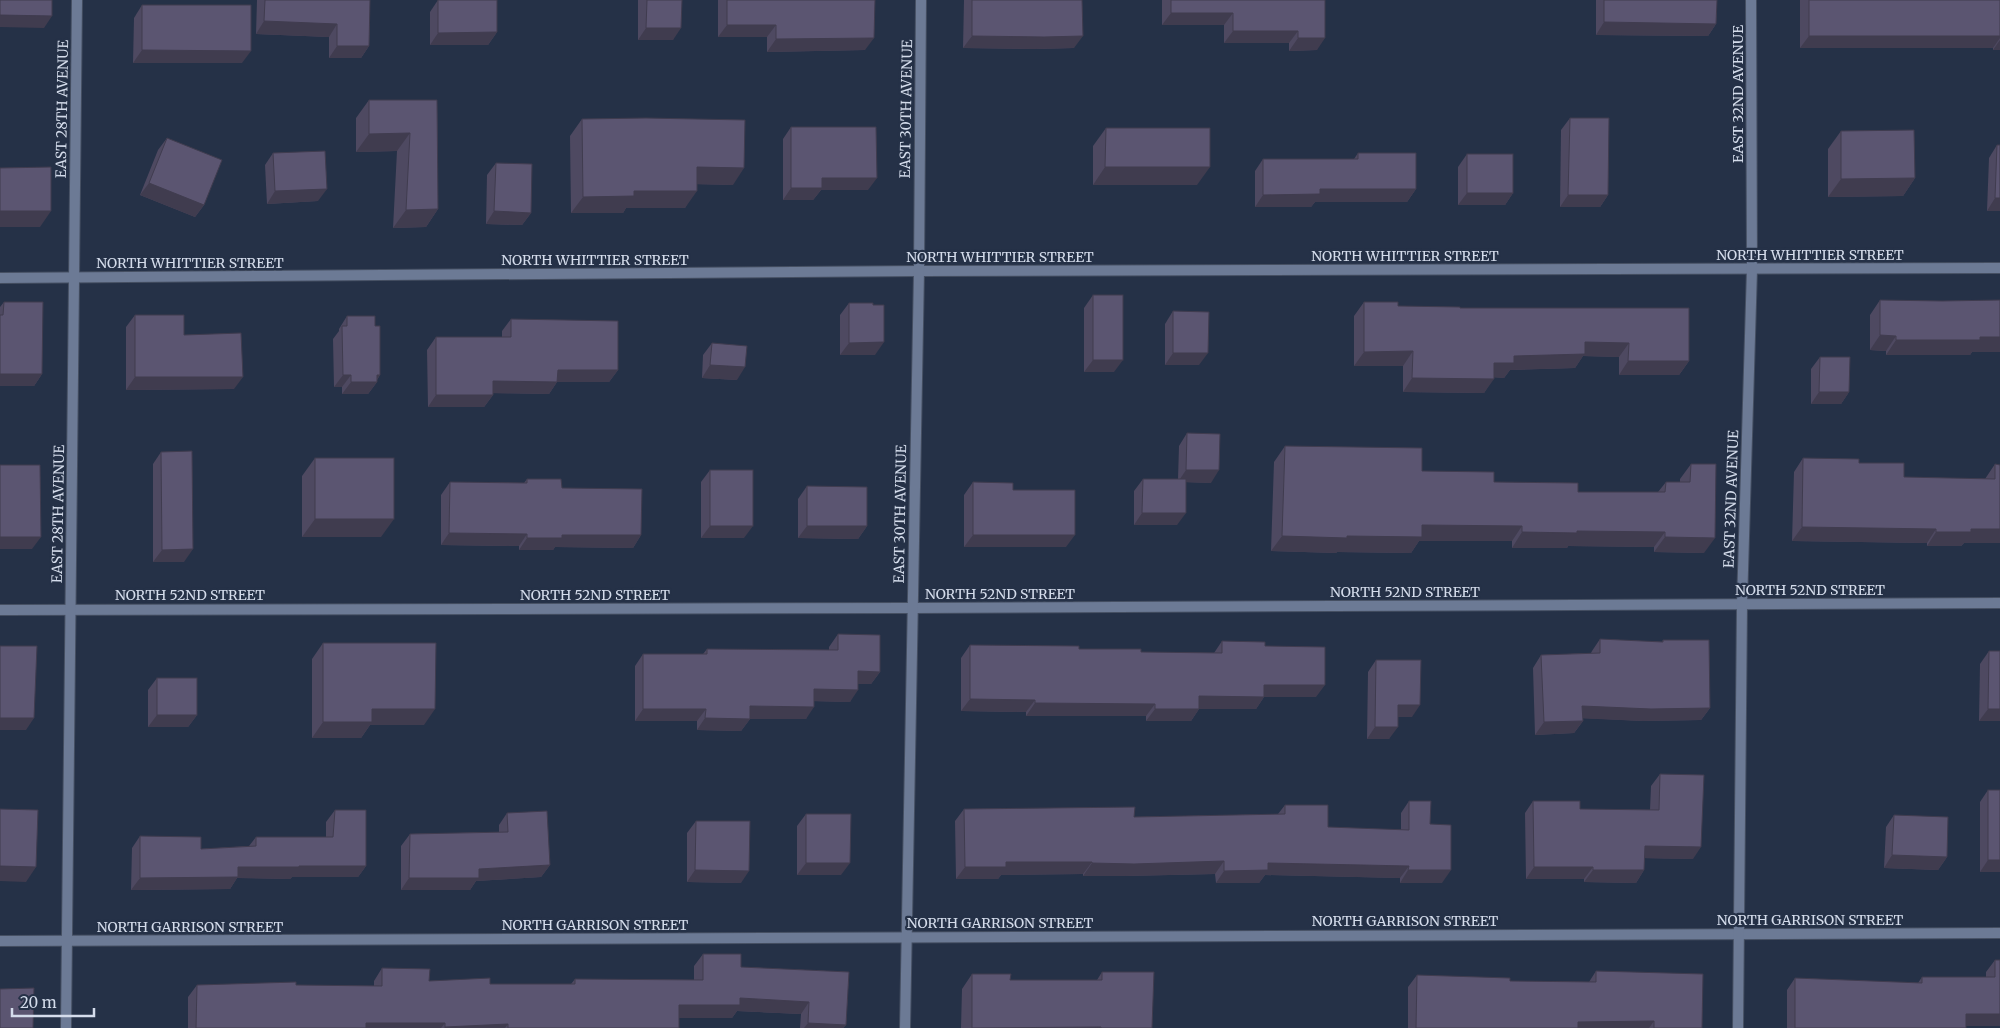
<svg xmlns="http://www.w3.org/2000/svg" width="2000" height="1028" font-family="Merriweather,serif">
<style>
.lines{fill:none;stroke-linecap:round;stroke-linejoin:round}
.street-casing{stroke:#454f62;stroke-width:12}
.street{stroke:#6c7a95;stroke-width:10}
.wall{fill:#4e4961}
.shaded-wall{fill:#403c4f}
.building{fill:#5b5571;stroke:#403c4f}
.labels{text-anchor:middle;stroke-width:4.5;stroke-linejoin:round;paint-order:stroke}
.street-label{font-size:14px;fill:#d4dceb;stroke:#253147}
</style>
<rect width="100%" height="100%" fill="#253147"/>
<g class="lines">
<defs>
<g id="street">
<polyline points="0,278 919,271 2000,268"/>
<polyline points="0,610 912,608 2000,603"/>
<polyline points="0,941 2000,933"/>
<polyline points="66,1028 77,0"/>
<polyline points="905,1028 919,271 921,0"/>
<polyline points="1738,1028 1742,604 1752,269 1751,0"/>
</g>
</defs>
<!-- street casing -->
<use href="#street" class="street-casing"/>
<!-- street -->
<use href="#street" class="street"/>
</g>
<!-- wall -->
<g class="wall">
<polygon points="257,0 370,0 369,46 361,58 329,58 329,37 256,34"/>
<polygon points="438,0 497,32 488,45 430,45 430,12"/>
<polygon points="638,0 682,0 673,40 638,40"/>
<polygon points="718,0 875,0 865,50 767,52 767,37 718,37"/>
<polygon points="964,0 1082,0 1074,48 1035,49 963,48"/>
<polygon points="1162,0 1325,0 1317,50 1289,51 1289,43 1224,43 1224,25 1162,25"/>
<polygon points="1596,0 1717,0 1716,24 1708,36 1596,35"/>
<polygon points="1800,0 2000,0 2000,50 1993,50 1993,48 1800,48"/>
<polygon points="142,5 242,63 133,63 134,18"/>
<polygon points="369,100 437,100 438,209 426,227 393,228 397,151 356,152 356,118"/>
<polygon points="1570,118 1608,195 1600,207 1560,207 1561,130"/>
<polygon points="582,119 733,185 697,184 685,208 626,208 623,213 571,213 570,136"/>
<polygon points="791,127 868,190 821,190 813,200 783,200 783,139"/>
<polygon points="1106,128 1197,185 1093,185 1093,146"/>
<polygon points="1841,131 1915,178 1903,196 1828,197 1828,149"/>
<polygon points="167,138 204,205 195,217 140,195 158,150"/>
<polygon points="1997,145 2000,145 2000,211 1987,211 1989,158"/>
<polygon points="273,153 318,201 267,204 265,165"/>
<polygon points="1358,153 1416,189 1407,202 1315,202 1311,207 1255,207 1255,171 1263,159 1354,159"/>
<polygon points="1467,154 1513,193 1505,205 1458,205 1458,167"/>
<polygon points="496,163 531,213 522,225 486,224 487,175"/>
<polygon points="1093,295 1114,372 1084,372 1084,308"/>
<polygon points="1880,300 2000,352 1972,352 1970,355 1886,355 1886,351 1870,350 1870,315"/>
<polygon points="4,302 42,374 34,386 0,386 0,307"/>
<polygon points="1364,302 1398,306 1460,308 1689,308 1689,361 1679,375 1619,375 1619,357 1583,356 1575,368 1510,370 1504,378 1494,377 1484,393 1403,392 1403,366 1354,366 1354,316"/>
<polygon points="849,303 875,355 840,355 840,315"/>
<polygon points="1173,311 1199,365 1165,365 1165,324"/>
<polygon points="135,315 184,335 234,389 126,390 126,327"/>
<polygon points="347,316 375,326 380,375 377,380 377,382 368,394 342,394 342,387 334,387 333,339 339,331 339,329"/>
<polygon points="511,319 618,370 609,382 557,382 549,394 493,393 493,395 484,407 428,407 427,350 436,337 502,337 502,331"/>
<polygon points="712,343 737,380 702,378 703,355"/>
<polygon points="1820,357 1849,392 1841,404 1811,404 1811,369"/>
<polygon points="1187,433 1211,483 1186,482 1177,525 1134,525 1134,491 1143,479 1178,479 1179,446"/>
<polygon points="1285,446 1422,471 1494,482 1578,492 1658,492 1666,482 1680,482 1680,479 1691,464 1704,553 1654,552 1654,547 1568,546 1567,548 1512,548 1512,541 1419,541 1411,553 1337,552 1336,553 1271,551 1274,462"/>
<polygon points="161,452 184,562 153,562 153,464"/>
<polygon points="315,458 381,537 302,537 302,476"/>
<polygon points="1803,458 1859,463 1904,477 1985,479 1995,464 2000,543 1964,543 1961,546 1927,546 1927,543 1792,541 1794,472"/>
<polygon points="710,470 744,538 701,538 701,482"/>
<polygon points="527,479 562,488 641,535 633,548 555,547 553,550 519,550 519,546 441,545 441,495 450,482 524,483"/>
<polygon points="973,482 1013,490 1066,547 964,547 964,495"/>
<polygon points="807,486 867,526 858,539 798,538 798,499"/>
<polygon points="838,634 880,672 871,684 858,684 850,702 814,701 806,719 750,719 741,731 697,730 697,721 635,721 635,666 643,654 703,654 707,649 829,650 829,647"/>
<polygon points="1600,639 1662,642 1663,640 1710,708 1701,720 1643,721 1583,718 1583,721 1574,733 1535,735 1533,668 1541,655 1591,653 1592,651"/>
<polygon points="1222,641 1265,646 1316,697 1264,697 1256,709 1199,709 1191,721 1146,721 1146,716 1026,716 1026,712 961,711 961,658 970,645 1079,649 1141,652 1214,653"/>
<polygon points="323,643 424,725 370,725 361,738 312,738 312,659"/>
<polygon points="1989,651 2000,651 2000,721 1979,721 1980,664"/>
<polygon points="1376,660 1412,717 1398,717 1389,739 1367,739 1368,672"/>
<polygon points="157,678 197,715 188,727 148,727 148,690"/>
<polygon points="1660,774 1693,859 1644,858 1644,870 1636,883 1584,882 1584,879 1526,879 1525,813 1533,801 1580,809 1650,810 1651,786"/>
<polygon points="1988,790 2000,790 2000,872 1980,872 1980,802"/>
<polygon points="1409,801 1430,824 1442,883 1400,883 1400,878 1265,875 1259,883 1216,883 1215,874 1125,876 1083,876 1083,874 1001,875 998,879 956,879 955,821 964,809 1134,817 1278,814 1285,805 1328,827 1401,830 1401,813"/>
<polygon points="335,810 366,866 358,877 292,877 290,879 237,878 230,889 131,890 132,848 140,836 201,849 249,846 256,837 326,837 326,822"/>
<polygon points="507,813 550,865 541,877 476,881 470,890 401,890 401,846 410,834 499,832 499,825"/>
<polygon points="806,814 841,875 797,875 797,826"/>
<polygon points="1894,815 1947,857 1938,870 1884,868 1886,827"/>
<polygon points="696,821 741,883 687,882 687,833"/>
<polygon points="703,954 741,967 849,972 846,1025 843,1028 800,1028 801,1014 737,1011 732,1018 679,1018 679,1028 188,1028 188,997 197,985 374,986 374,981 382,968 429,981 490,984 571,984 575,979 694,980 694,966"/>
<polygon points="1995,960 2000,1026 1966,1026 1966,1028 1787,1028 1787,990 1795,978 1918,983 1922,977 1986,977 1986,972"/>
<polygon points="1596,971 1702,1028 1408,1028 1408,987 1417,975 1510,981 1589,982"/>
<polygon points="1102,972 1152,1028 961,1028 962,989 972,974 1010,980 1097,980"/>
</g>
<!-- shaded-wall -->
<g class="shaded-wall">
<polygon points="1171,13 1233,13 1224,25 1162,25"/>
<polygon points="0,15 52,16 44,28 0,27"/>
<polygon points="264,21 337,24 329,37 256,34"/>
<polygon points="1604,22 1716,24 1708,36 1596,35"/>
<polygon points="727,25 776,25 767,37 718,37"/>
<polygon points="646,28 681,28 673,40 638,40"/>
<polygon points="1233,31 1298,31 1289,43 1224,43"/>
<polygon points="497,32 488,45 430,45 438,33"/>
<polygon points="972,36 1083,36 1074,48 1035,49 963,48"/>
<polygon points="1809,36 2000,36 2000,38 1993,48 1800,48"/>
<polygon points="874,38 865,50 767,52 776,39"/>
<polygon points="1298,38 1325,38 1317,50 1289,51"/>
<polygon points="2000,40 2000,50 1993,50"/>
<polygon points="337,46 369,46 361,58 329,58"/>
<polygon points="142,50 251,51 242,63 133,63"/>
<polygon points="410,133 397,151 356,152 369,134"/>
<polygon points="697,167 744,168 733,185 685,184"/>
<polygon points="1105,167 1210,167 1197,185 1093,185"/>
<polygon points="822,178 877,178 868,190 821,190 813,200 783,200 791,188"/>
<polygon points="1915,178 1903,196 1828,197 1841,179"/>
<polygon points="149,183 204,205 195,217 140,195"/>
<polygon points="327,189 318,201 267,204 275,191"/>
<polygon points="1320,189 1416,189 1407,202 1315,202 1311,207 1255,207 1263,195"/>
<polygon points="634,191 697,191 685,208 626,208 623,213 571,213 583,197"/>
<polygon points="1467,193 1513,193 1505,205 1458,205"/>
<polygon points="1568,195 1608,195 1600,207 1560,207"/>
<polygon points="1995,198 2000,198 2000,211 1987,211"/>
<polygon points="438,209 426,227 393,228 406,210"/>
<polygon points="0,211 51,211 40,227 0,227"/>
<polygon points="494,211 531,213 522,225 486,224"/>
<polygon points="1880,335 1896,336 1886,351 1870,350"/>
<polygon points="1980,337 2000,337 2000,352 1972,352 1970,355 1886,355 1896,340"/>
<polygon points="884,342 875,355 840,355 849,343"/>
<polygon points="1585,342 1629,343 1619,357 1583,356 1575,368 1510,370 1504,378 1484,377 1494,363 1514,356"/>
<polygon points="1413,351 1403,366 1354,366 1364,352"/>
<polygon points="1173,353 1208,353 1199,365 1165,365"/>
<polygon points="1093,360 1123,360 1114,372 1084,372"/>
<polygon points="1628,361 1689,361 1679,375 1619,375"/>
<polygon points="710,365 745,367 737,380 702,378"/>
<polygon points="558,370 618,370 609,382 557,382 549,394 484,393 493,381"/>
<polygon points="0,374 42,374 34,386 0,386"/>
<polygon points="343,375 351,375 342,387 334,387"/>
<polygon points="377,375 380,375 375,382 377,382 368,394 342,394 351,382"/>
<polygon points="135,377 243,377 234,389 126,390"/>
<polygon points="1412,378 1494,379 1484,393 1403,392"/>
<polygon points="1819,392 1849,392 1841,404 1811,404"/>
<polygon points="436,395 493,395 484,407 428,407"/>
<polygon points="1186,470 1219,470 1211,483 1178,482"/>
<polygon points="1142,513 1186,513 1177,525 1134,525"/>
<polygon points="315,519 394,519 381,537 302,537"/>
<polygon points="1422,525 1522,526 1512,541 1419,541 1411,553 1337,552 1336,553 1271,551 1282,536 1347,536"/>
<polygon points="710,526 753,526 744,538 701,538"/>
<polygon points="807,526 867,526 858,539 798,538"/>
<polygon points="1802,527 1936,529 1927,543 1792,541"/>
<polygon points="1971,529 2000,529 2000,543 1964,543 1961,546 1927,546 1936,532"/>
<polygon points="1577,531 1665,532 1654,547 1568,546 1567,548 1512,548 1522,532"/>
<polygon points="449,533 527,534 519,546 441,545"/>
<polygon points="562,535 641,535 633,548 555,547 553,550 519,550 527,538"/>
<polygon points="973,535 1075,535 1066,547 964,547"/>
<polygon points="0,537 41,537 32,549 0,549"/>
<polygon points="1665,537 1715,538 1704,553 1654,552"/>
<polygon points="193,549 184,562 153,562 162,550"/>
<polygon points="858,671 880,672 871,684 850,684"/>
<polygon points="1264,685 1325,685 1316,697 1264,697 1256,709 1191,709 1199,696"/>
<polygon points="814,689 858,690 850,702 806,701"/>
<polygon points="970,699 1035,700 1026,712 961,711"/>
<polygon points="1035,703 1155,704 1146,716 1026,716"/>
<polygon points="1398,705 1420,705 1412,717 1389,717"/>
<polygon points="750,706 814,707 806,719 747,719 750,719 741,731 697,730 705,718"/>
<polygon points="1582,706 1710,708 1701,720 1643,721 1574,718"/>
<polygon points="372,709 435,709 424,725 370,725 361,738 312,738 323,722"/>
<polygon points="643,709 706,709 697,721 635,721"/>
<polygon points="1155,709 1199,709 1191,721 1146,721"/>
<polygon points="1988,709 2000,709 2000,721 1979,721"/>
<polygon points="157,715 197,715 188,727 148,727"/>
<polygon points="0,718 34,718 26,730 0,730"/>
<polygon points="1583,721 1574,733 1535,735 1544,722"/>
<polygon points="1375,727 1398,727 1389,739 1367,739"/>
<polygon points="1645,846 1701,847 1693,859 1636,858"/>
<polygon points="1892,855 1947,857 1938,870 1884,868"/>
<polygon points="1988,860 2000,860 2000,872 1980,872"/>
<polygon points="1224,861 1215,874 1125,876 1083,876 1092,863"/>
<polygon points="1006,862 1092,862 1083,874 1001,875 998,879 956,879 965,867"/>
<polygon points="806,863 850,863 841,875 797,875"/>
<polygon points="1268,863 1409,866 1400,878 1265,875 1259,883 1216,883 1224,871"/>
<polygon points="550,865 541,877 476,881 470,890 401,890 409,878 479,869"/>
<polygon points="0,866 36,867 26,882 0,881"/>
<polygon points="299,866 366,866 358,877 292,877 290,879 237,878 230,889 131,890 140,878 238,867"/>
<polygon points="1534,867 1593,867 1584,879 1526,879"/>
<polygon points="695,870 749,871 741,883 687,882"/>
<polygon points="1408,870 1451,870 1442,883 1400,883"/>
<polygon points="1593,870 1644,870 1636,883 1584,882"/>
<polygon points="740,998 809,1002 801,1014 737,1011 732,1018 670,1018 679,1005"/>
<polygon points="1966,1014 2000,1014 2000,1026 1957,1026"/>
<polygon points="1654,1021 1649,1028 1574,1028 1578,1022"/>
<polygon points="366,1023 445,1023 441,1028 362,1028"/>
<polygon points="808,1023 846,1025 843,1028 804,1028"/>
<polygon points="508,1024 505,1028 444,1028 445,1027"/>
<polygon points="1101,1027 1100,1028 1010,1028"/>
</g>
<!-- building -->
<g class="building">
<polygon points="0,0 52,0 52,16 0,15"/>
<polygon points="265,0 370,0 369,46 337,46 337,24 264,21"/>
<polygon points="438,0 497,0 497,32 438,33"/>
<polygon points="647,0 682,0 681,28 646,28"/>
<polygon points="727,0 875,0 874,38 776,39 776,25 727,25"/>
<polygon points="972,0 1082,0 1083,36 1044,37 972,36"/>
<polygon points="1171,0 1325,0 1325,38 1298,38 1298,31 1233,31 1233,13 1171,13"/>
<polygon points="1604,0 1717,0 1716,24 1604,22"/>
<rect x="1809" y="0" width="191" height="36"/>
<polygon points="142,5 251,5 251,51 142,50"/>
<polygon points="369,100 437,100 438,209 406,210 410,133 369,134"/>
<polygon points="646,118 745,120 744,168 697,167 697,191 634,191 634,196 583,197 582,119"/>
<polygon points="1570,118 1609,118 1608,195 1568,195"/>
<polygon points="791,127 876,127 877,178 822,178 822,188 791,188"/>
<polygon points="1106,128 1210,128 1210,167 1105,167"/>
<polygon points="1914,130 1915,178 1841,179 1841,131"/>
<polygon points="167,138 222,160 204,205 149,183"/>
<polygon points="1997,145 2000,145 2000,198 1995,198"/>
<polygon points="325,151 327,189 275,191 273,153"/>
<polygon points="1358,153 1416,153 1416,189 1320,189 1320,194 1263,195 1263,159 1358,159"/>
<rect x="1467" y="154" width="46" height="39"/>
<polygon points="496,163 532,164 531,213 494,211"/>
<polygon points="51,167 51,211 0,211 0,168"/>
<rect x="1093" y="295" width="30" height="65"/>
<polygon points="1880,300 1942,301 2000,300 2000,337 1980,337 1980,340 1896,340 1896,336 1880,335"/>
<polygon points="4,302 43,302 42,374 0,374 0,315 3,315"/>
<polygon points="1364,302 1398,302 1398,306 1460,307 1460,308 1689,308 1689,361 1628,361 1629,343 1585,342 1585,354 1514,356 1514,363 1494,363 1494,379 1412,378 1413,351 1364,352"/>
<polygon points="849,303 873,303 873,305 884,305 884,342 849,343"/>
<polygon points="1173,311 1209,312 1208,353 1173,353"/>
<polygon points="135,315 184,315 184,335 241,333 243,377 135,377"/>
<polygon points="347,316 375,316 375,326 380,326 380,375 377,375 377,382 351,382 351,375 343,375 342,326 347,326"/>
<polygon points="511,319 618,321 618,370 558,370 557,382 493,381 493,395 436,395 436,337 511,337"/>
<polygon points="712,343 747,346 745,367 710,365"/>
<polygon points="1820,357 1850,357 1849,392 1819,392"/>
<polygon points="1187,433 1220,434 1219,470 1186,470"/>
<polygon points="1285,446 1422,448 1422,471 1494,472 1494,482 1578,483 1578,492 1665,492 1666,482 1690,482 1691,464 1716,464 1715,538 1665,537 1665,532 1577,531 1577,533 1522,532 1522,526 1422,525 1422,537 1347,536 1347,538 1282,536"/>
<polygon points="192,451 193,549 162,550 161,452"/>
<rect x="315" y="458" width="79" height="61"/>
<polygon points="1803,458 1859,459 1859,463 1904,463 1904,477 1995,479 1995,464 2000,465 2000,529 1971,529 1971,532 1936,532 1936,529 1802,527"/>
<polygon points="0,465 40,465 41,537 0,537"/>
<rect x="710" y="470" width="43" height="56"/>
<polygon points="527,479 561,479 562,488 642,489 641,535 562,535 562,538 527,538 527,534 449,533 450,482 527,483"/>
<polygon points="1143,479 1186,479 1186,513 1142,513"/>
<polygon points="973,482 1013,483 1013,490 1075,490 1075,535 973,535"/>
<polygon points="807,486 867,487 867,526 807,526"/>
<polygon points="838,634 880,635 880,672 858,671 858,690 814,689 814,707 750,706 750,719 705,718 706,709 643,709 643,654 707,654 707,649 838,650"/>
<polygon points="1600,639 1663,642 1663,640 1709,640 1710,708 1651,709 1582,706 1583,721 1544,722 1541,655 1600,653"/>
<polygon points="1222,641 1265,642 1265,646 1325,647 1325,685 1264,685 1264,697 1199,696 1199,709 1155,709 1155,704 1035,703 1035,700 970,699 970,645 1079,646 1079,649 1141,649 1141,652 1222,653"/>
<polygon points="323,643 436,643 435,709 372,709 372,722 323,722"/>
<polygon points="0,646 37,646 34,718 0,718"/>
<polygon points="1989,651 2000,651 2000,709 1988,709"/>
<polygon points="1376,660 1421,660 1420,705 1398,705 1398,727 1375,727"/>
<rect x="157" y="678" width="40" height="37"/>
<polygon points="1660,774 1704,775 1701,847 1645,846 1644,870 1593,870 1593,867 1534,867 1533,801 1580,801 1580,809 1659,810"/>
<rect x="1988" y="790" width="12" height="70"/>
<polygon points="1409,801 1431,801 1430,824 1451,825 1451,870 1408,870 1409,866 1268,863 1268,870 1224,871 1224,861 1134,864 1092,863 1092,862 1006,862 1006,867 965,867 964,809 1135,807 1134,817 1285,814 1285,805 1328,805 1328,827 1409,830"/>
<polygon points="0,809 38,810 36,867 0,866"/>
<polygon points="335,810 366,810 366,866 299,866 299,867 238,867 238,877 140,878 140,836 201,837 201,849 256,846 256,837 333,837"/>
<polygon points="547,811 550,865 479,869 479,878 409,878 410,834 508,832 507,813"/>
<polygon points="806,814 851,814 850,863 806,863"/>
<polygon points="1894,815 1948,817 1947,857 1892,855"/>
<polygon points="696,821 750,821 749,871 695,870"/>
<polygon points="703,954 741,954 741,967 849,972 846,1025 808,1023 809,1002 740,998 740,1005 679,1005 679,1028 508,1028 508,1024 445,1027 445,1023 366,1023 366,1028 196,1028 197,985 296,982 296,985 382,986 382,968 430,969 429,981 490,978 490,984 575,984 575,979 703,980"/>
<polygon points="1995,960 2000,960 2000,1014 1966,1014 1966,1028 1795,1028 1795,978 1922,983 1922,977 1995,977"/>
<polygon points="1596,971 1703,974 1702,1028 1654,1028 1654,1021 1578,1022 1578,1028 1416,1028 1417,975 1510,978 1510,981 1596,982"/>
<polygon points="1102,972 1154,972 1152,1028 1101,1028 1101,1027 972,1028 972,974 1011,974 1010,980 1102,980"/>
<polygon points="34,988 33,1028 0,1028 0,989"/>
</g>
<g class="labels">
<!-- street labels -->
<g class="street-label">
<text transform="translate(1738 94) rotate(-90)" y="5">EAST 32ND AVENUE</text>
<text transform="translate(62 109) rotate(-89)" y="5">EAST 28TH AVENUE</text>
<text transform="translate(906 109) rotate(-89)" y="5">EAST 30TH AVENUE</text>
<text x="1810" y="260">NORTH WHITTIER STREET</text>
<text x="1405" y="261">NORTH WHITTIER STREET</text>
<text x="1000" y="262">NORTH WHITTIER STREET</text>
<text x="595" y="265">NORTH WHITTIER STREET</text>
<text x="190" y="268">NORTH WHITTIER STREET</text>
<text transform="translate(1731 499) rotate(-88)" y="5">EAST 32ND AVENUE</text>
<text transform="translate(58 514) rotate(-89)" y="5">EAST 28TH AVENUE</text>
<text transform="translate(900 514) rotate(-89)" y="5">EAST 30TH AVENUE</text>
<text x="1810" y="595">NORTH 52ND STREET</text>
<text x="1405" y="597">NORTH 52ND STREET</text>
<text x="1000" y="599">NORTH 52ND STREET</text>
<text x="190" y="600">NORTH 52ND STREET</text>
<text x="595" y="600">NORTH 52ND STREET</text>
<text x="1810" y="925">NORTH GARRISON STREET</text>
<text x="1405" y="926">NORTH GARRISON STREET</text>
<text x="1000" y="928">NORTH GARRISON STREET</text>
<text x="595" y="930">NORTH GARRISON STREET</text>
<text x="190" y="932">NORTH GARRISON STREET</text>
</g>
</g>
<!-- scale -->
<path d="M12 1008v8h82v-8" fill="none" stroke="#d4dceb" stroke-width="2.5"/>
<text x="20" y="1008" font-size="15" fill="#d4dceb" stroke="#253147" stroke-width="4" paint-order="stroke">20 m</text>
</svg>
